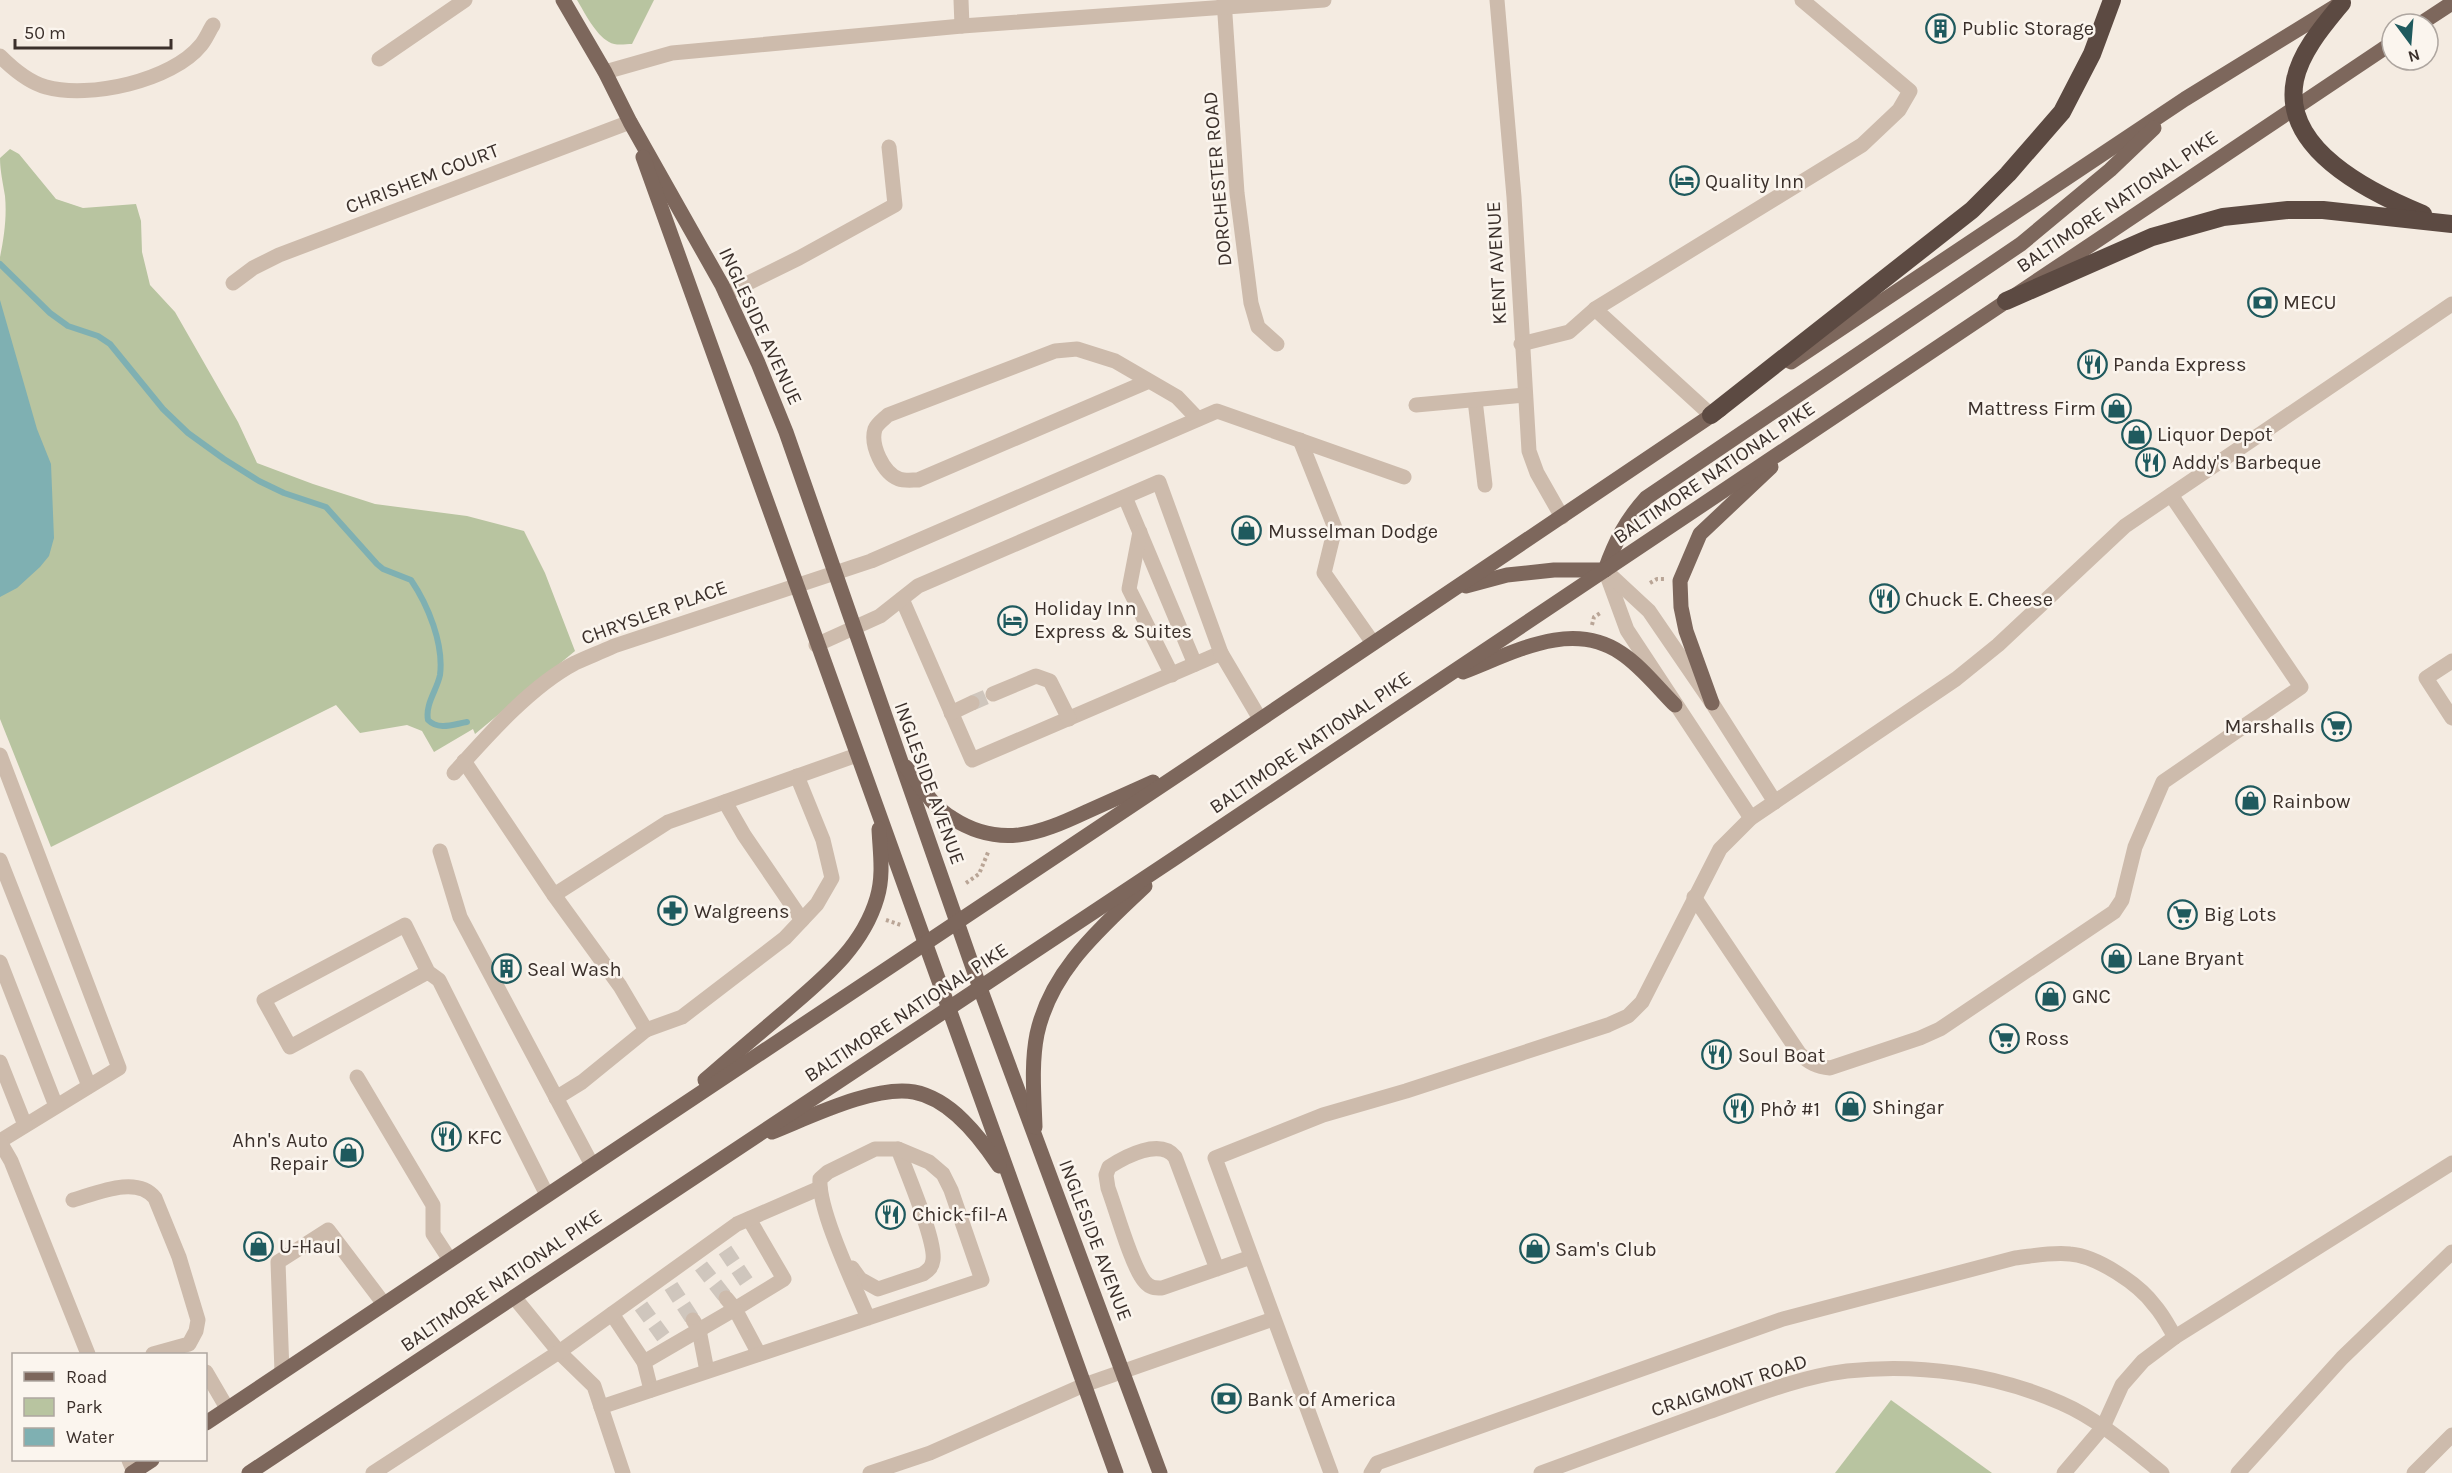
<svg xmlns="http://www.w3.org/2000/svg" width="2452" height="1473" font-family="Karla,sans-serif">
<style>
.green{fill:#b8c4a0}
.water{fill:#7fb0b2}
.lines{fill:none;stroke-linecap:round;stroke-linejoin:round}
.stream{stroke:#7fb0b2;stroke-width:6}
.minor-tunnel{stroke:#cfc6bd;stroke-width:15;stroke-dasharray:15 8;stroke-linecap:butt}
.path{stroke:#b9a596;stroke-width:4;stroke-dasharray:3 3;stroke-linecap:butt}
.minor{stroke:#cdbbac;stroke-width:15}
.major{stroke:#7d675c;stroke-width:15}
.highway{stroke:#5c4a42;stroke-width:18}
.labels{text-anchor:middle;stroke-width:5;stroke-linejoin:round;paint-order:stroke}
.poi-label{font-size:20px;fill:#3b302b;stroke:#fbf5ee;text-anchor:start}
.street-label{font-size:20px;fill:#3b302b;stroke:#fbf5ee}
</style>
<rect width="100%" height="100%" fill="#f4ebe1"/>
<!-- green -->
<g class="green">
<path d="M577,0h77l-22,44c-7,0 -17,2 -23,-2 -14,-8 -24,-29 -32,-42z"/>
<path d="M10,149l9,5 37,45 27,9 53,-4 5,17 1,31 8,33 25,27 63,110 19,41 56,21 62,20 92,12 57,15 21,42 30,78 -100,83 -2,-5 -39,23 -12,-21 -15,-6 -47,8 -24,-28 -285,142 -51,-128v-462c4,-19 7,-41 5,-61 -2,-13 -5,-25 -5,-38z"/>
<polygon points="1891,1400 1992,1473 1835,1473"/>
</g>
<!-- water -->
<polygon class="water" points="0,300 37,429 51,464 54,538 49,556 40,567 17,588 0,597"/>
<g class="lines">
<!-- stream -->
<path class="stream" d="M0,264l50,49 18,13 30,10 12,8 53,65 25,24 36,26 35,22 25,12 42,14 51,57 6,5 28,11c17,25 33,64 29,95 -3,15 -15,29 -12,45 11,11 26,4 39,2"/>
<!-- minor-tunnel -->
<g class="minor-tunnel">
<polyline points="972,703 993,694"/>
<polyline points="725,1250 748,1284"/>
<polyline points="701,1266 726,1298"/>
<polyline points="671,1286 693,1320"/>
<polyline points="641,1306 665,1339"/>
</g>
<!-- path -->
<g class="path">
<polyline points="1650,583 1657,579 1665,579"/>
<polyline points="1592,625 1594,617 1602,612"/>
<polyline points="966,883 979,874 989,850"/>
<polyline points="886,920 901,925"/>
</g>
<!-- minor -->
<g class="minor">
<polyline points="961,0 962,26"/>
<polyline points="1224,0 1237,193 1251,303 1258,327 1277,344"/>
<polyline points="1497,0 1514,197 1529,451 1537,473 1562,517"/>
<path d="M0,56c13,13 28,26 46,31 43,12 126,-6 155,-42 5,-6 8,-14 12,-20"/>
<polyline points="379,59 465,0"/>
<polyline points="605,72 672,53 962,26 1324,0"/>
<polyline points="233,283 253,268 279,255 630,122"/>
<polyline points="726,294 799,258 895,205 889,147"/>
<polyline points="1521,344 1569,332 1595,309"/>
<path d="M1149,381l-231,99c-6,0 -14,1 -19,-1 -16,-6 -29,-34 -24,-50 2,-5 9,-10 13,-14l167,-64 22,-2 38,12 62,36 21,22"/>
<polyline points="1475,400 1485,485"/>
<polyline points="1416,405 1525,395"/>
<polyline points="1711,415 1595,309 1862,145 1899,110 1910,91 1802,0"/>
<polyline points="1300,440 1335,528 1324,573 1373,643"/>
<polyline points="1125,497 1195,664"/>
<polyline points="1140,532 1129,589 1172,675"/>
<polyline points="1605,570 1627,630 1751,818"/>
<polyline points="1607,572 1649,611 1712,703 1775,802"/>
<polyline points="902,599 972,760 1221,653"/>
<polyline points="816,645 880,616 918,586 1159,482 1221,653 1260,719"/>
<polyline points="2452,661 2426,678 2452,718"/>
<polyline points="993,694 1036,676 1050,681 1069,719"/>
<polyline points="951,713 972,703"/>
<polyline points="0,755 119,1068 0,1141"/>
<polyline points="464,761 554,895 668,822 857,755"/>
<path d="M454,773c33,-37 77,-87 121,-110 13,-6 26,-11 39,-17l257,-85 346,-150 187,66"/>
<polyline points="725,802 744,835 802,920"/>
<polyline points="440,851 460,917 592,1165"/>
<polyline points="0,860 89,1086"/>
<polyline points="554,895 620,986 646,1030 682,1017 785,938 817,904 832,878 823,840 797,776"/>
<path d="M1694,897l105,156c10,10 18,14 31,15l90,-30 20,-9 174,-117 8,-12 13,-53 28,-65 138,-95 -130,-192"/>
<polyline points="0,962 56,1106"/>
<polyline points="428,972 405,925 264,1000 290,1047 428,972 439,980 547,1195"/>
<polyline points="0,1062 25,1125"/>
<polyline points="357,1077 433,1205 433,1234 450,1260"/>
<polyline points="556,1098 582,1082 646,1030"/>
<polyline points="0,1142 11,1161 88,1354"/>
<path d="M73,1200c24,-7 64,-25 82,-2l24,59 19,63 -2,11 -7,13 -36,10"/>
<polyline points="749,1219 784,1279 735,1309 759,1354"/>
<path d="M852,1268l8,11 18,10 45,-15c6,-4 9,-7 10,-14 3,-20 -27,-89 -35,-111"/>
<path d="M1217,1269l-42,-112c-15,-19 -49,-1 -66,10l-3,8 2,13c8,21 24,80 37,94 5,6 10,6 17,6l89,-31"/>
<polyline points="514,1297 559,1352 594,1386 623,1473"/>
<polyline points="612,1314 644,1362"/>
<polyline points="693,1320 699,1330 707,1371"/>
<polyline points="206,1372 227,1408"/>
<polyline points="282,1372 278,1262 328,1230 384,1304"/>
<polyline points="651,1390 644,1362 735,1309 726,1298"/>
<path d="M601,1407l381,-127 -31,-90 -8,-16 -14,-12 -31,-13h-23l-47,23 -8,7c-2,31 35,108 48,139"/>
<polyline points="129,1460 134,1472"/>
<polyline points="373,1473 559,1352 737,1224 820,1188"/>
<polyline points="870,1473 930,1453 1084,1385 1273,1319"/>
<polyline points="1331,1473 1215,1158 1323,1115 1406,1091 1608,1025 1628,1016 1642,1002 1720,849 1751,818 1956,679 1998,645 2125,526 2452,304"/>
<path d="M1371,1473l6,-10 406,-144 232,-61c18,-2 36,-6 55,-4 27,2 69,30 85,52 8,9 14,21 20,31"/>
<path d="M1541,1473c55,-20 111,-40 167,-61 45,-16 91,-35 139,-41 72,-8 148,3 214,32 37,16 70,45 101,70"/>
<polyline points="2064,1473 2103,1427 2122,1385 2143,1361 2175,1337 2452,1163"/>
<polyline points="2238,1473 2342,1358 2452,1252"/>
<polyline points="2414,1473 2452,1435"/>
</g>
<!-- major -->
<g class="major">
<polyline points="563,0 605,72 630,122 722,285 758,363 786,432 980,988 1160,1473"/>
<polyline points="2420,24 2452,3"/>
<path d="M643,157c156,440 316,877 473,1316"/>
<polyline points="1791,362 2185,99 2336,6"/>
<path d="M1605,570c10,-28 21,-50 41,-72l375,-254 89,-74 44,-42"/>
<polyline points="1466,586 1507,575 1554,570 1605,570"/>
<path d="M1463,672c50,-19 108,-53 158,-19 20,13 37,35 54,52"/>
<polyline points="1712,703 1686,631 1681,607 1680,581 1700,534 1771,467"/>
<path d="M906,767c14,18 26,39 46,51 48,31 87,16 134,-6 22,-10 45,-20 67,-30"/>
<path d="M705,1080c25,-22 51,-44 77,-66 39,-34 80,-65 95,-116 7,-23 3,-46 2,-69"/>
<path d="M1035,1127c-1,-31 -4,-63 2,-93 14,-64 63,-105 108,-148"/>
<path d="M772,1132c38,-15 102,-47 142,-40 37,7 66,45 85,74"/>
<polyline points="206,1423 1194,764 1721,409"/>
<polyline points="132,1473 152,1460"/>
<polyline points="249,1473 1175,858 2392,43"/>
</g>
<!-- highway -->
<g class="highway">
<path d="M2342,3c-18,22 -41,48 -47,77 -14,69 76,113 128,134"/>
<polyline points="2006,301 2152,237 2223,217 2288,210 2323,210 2452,224"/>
<polyline points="1711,415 1972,210 2008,174 2062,112 2092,54 2112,0"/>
</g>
</g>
<!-- icons -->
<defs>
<symbol id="building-ring" viewBox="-11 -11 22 22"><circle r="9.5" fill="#fbf5ee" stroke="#1f5a5e" stroke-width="1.5"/><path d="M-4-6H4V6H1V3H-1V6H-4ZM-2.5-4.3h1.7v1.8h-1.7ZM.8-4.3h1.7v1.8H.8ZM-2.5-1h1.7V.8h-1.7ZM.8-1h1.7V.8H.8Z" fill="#1f5a5e"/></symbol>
<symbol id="hotel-ring" viewBox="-11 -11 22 22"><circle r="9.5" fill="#fbf5ee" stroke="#1f5a5e" stroke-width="1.5"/><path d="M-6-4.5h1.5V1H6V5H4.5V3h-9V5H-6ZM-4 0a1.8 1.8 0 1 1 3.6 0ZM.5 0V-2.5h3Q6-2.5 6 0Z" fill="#1f5a5e"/></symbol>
<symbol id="bank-ring" viewBox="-11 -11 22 22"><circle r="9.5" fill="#fbf5ee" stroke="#1f5a5e" stroke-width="1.5"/><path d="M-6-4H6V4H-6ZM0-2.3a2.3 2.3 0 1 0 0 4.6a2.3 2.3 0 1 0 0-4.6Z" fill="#1f5a5e"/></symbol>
<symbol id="restaurant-ring" viewBox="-11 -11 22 22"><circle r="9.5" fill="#fbf5ee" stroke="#1f5a5e" stroke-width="1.5"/><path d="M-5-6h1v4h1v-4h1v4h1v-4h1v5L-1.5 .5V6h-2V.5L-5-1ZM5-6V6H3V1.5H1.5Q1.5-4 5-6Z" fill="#1f5a5e"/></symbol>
<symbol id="shop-ring" viewBox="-11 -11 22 22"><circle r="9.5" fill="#fbf5ee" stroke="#1f5a5e" stroke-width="1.5"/><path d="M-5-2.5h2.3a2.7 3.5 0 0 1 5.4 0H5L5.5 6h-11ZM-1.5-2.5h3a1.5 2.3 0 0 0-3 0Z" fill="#1f5a5e"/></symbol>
<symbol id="supermarket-ring" viewBox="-11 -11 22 22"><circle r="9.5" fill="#fbf5ee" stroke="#1f5a5e" stroke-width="1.5"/><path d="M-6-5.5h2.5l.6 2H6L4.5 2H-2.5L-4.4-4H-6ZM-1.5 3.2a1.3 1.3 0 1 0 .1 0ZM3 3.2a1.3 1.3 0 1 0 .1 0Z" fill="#1f5a5e"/></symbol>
<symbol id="pharmacy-ring" viewBox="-11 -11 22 22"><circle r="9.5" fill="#fbf5ee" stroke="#1f5a5e" stroke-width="1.5"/><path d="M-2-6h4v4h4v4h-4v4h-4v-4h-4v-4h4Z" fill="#1f5a5e"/></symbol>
</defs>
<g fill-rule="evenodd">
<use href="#building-ring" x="1924" y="12" width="33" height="33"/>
<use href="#hotel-ring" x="1668" y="164" width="33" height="33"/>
<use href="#bank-ring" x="2246" y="286" width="33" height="33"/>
<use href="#restaurant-ring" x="2076" y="348" width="33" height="33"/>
<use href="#shop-ring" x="2100" y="392" width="33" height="33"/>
<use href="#shop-ring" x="2120" y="418" width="33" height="33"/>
<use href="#restaurant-ring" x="2134" y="446" width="33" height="33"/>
<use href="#shop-ring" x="1230" y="514" width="33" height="33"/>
<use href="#restaurant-ring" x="1868" y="582" width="33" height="33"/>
<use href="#hotel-ring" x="996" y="604" width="33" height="33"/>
<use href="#supermarket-ring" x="2320" y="710" width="33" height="33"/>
<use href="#shop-ring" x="2234" y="784" width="33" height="33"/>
<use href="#pharmacy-ring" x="656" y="894" width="33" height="33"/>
<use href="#supermarket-ring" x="2166" y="898" width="33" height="33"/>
<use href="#shop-ring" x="2100" y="942" width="33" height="33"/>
<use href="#building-ring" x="490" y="952" width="33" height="33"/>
<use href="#shop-ring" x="2034" y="980" width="33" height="33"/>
<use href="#supermarket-ring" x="1988" y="1022" width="33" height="33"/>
<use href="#restaurant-ring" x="1700" y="1038" width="33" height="33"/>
<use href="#shop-ring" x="1834" y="1090" width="33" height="33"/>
<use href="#restaurant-ring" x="1722" y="1092" width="33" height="33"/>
<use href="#restaurant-ring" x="430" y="1120" width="33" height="33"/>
<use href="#shop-ring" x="332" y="1136" width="33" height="33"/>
<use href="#restaurant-ring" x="874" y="1198" width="33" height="33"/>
<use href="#shop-ring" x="242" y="1230" width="33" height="33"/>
<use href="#shop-ring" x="1518" y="1232" width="33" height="33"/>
<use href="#bank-ring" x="1210" y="1382" width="33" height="33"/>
</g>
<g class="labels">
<!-- poi labels -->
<g class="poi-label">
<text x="1962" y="35">Public Storage</text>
<text x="1705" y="188">Quality Inn</text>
<text x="2283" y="309">MECU</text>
<text x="2113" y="371">Panda Express</text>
<text x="2096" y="415" text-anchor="end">Mattress Firm</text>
<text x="2157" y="441">Liquor Depot</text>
<text x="2172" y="469">Addy's Barbeque</text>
<text x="1268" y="538">Musselman Dodge</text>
<text x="1905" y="606">Chuck E. Cheese</text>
<text x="1034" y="615">Holiday Inn<tspan x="1034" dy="23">Express &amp; Suites</tspan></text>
<text x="2315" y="733" text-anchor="end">Marshalls</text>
<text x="2272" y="808">Rainbow</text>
<text x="694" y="918">Walgreens</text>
<text x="2204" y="921">Big Lots</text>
<text x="2137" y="965">Lane Bryant</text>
<text x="527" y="976">Seal Wash</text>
<text x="2072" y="1003">GNC</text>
<text x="2025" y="1045">Ross</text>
<text x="1738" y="1062">Soul Boat</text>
<text x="1872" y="1114">Shingar</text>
<text x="1760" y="1116">Phở #1</text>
<text x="467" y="1144">KFC</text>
<text x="328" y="1147" text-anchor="end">Ahn's Auto<tspan x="328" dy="23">Repair</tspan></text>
<text x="912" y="1221">Chick-fil-A</text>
<text x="279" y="1253">U-Haul</text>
<text x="1555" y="1256">Sam's Club</text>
<text x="1247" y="1406">Bank of America</text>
</g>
<!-- street labels -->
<g class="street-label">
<text transform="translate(422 178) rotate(-21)" y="7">CHRISHEM COURT</text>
<text transform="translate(1217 179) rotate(-95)" y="7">DORCHESTER ROAD</text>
<text transform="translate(2117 201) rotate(-34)" y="7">BALTIMORE NATIONAL PIKE</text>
<text transform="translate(1496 263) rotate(-93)" y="7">KENT AVENUE</text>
<text transform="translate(761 326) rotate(65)" y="7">INGLESIDE AVENUE</text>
<text transform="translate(1714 472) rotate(-34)" y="7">BALTIMORE NATIONAL PIKE</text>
<text transform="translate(654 612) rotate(-20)" y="7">CHRYSLER PLACE</text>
<text transform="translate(1310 742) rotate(-34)" y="7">BALTIMORE NATIONAL PIKE</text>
<text transform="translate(930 783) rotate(70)" y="7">INGLESIDE AVENUE</text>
<text transform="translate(906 1012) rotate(-33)" y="7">BALTIMORE NATIONAL PIKE</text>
<text transform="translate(1096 1240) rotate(69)" y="7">INGLESIDE AVENUE</text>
<text transform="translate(501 1280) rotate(-34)" y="7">BALTIMORE NATIONAL PIKE</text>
<text transform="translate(1729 1385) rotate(-18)" y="7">CRAIGMONT ROAD</text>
</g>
</g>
<!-- legend -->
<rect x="12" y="1353" width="195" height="108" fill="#fbf5ee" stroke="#aea6a0" stroke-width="1.5"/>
<rect x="24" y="1372" width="30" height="9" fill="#7d675c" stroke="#aea6a0" stroke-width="1.5"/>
<text x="66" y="1383" font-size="18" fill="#3b302b">Road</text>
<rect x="24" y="1398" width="30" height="18" fill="#b8c4a0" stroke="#aea6a0" stroke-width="1.5"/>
<text x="66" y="1413" font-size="18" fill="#3b302b">Park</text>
<rect x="24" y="1428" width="30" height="18" fill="#7fb0b2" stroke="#aea6a0" stroke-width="1.5"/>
<text x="66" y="1443" font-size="18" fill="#3b302b">Water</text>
<!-- north arrow -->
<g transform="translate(2410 42) rotate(164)"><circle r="28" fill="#fbf5ee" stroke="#aea6a0" stroke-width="1.5"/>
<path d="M0-4.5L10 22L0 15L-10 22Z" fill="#1f5a5e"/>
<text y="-9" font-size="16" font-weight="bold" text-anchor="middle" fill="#3b302b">N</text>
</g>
<!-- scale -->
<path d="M15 39v9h156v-9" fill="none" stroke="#3b302b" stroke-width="3"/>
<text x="24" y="39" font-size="18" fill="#3b302b" stroke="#fbf5ee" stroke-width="4.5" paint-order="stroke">50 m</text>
</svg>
